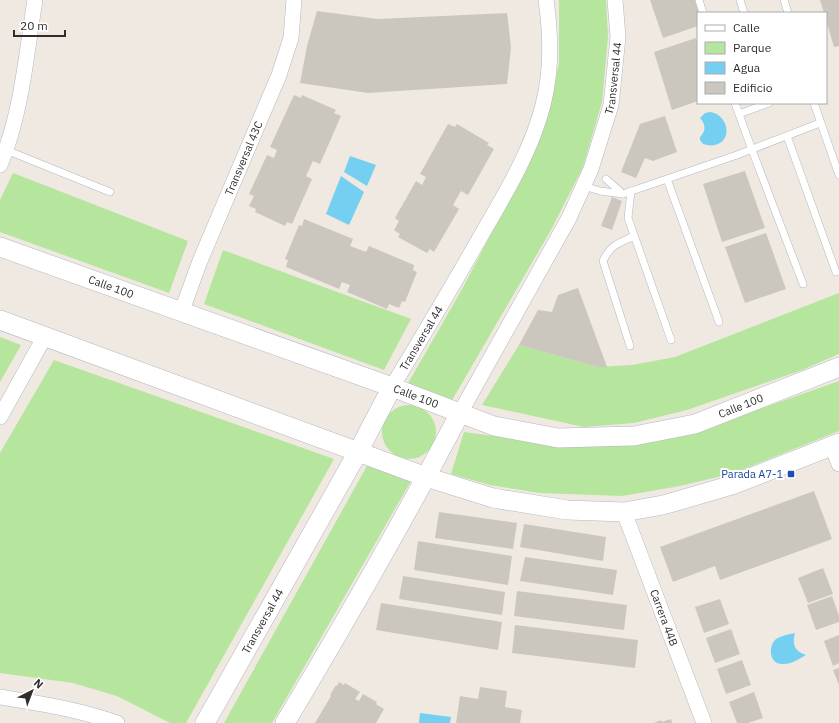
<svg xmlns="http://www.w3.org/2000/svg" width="839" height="723" font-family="'IBM Plex Sans',sans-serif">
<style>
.green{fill:#b6e59e}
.water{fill:#75cff0}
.building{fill:#cbc7bf}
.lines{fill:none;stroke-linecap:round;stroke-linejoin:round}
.service-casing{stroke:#b4b7c1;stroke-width:8}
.minor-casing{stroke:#b4b7c1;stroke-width:16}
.tertiary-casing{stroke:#b4b7c1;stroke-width:20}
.service{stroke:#fff;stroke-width:7}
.minor{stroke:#fff;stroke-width:15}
.tertiary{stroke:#fff;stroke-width:19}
.transit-dot{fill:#1a4fb4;stroke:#fff;stroke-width:1.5}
.labels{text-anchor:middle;stroke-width:4;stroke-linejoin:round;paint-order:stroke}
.street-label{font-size:11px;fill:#2e2e2e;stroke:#fff}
.transit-label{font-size:11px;fill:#164399;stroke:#fff;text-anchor:end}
</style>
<rect width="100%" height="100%" fill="#efe9e1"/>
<!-- green -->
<g class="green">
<polygon points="559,0 606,0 608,36 602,102 583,167 551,230 451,402 407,385 461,291 537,147 550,107 559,63"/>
<polygon points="13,173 188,241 169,293 0,232 0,200"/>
<polygon points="223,250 411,319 384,370 204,304"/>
<polygon points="839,293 839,354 802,370 687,410 634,423 584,427 482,405 519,345 598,367 632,365 675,357"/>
<polygon points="0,337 21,345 0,382"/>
<polygon points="54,360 334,459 186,723 170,723 117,696 73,683 0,673 0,453"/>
<polygon points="839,381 839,431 734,473 680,486 622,496 540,493 490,485 451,474 464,432 558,445 635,444 681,437"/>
<circle cx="409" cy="432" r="27"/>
<polygon points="368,464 411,481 272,723 224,723"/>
</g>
<!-- water -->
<g class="water">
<path d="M710,112c19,3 23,29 5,33 -3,1 -8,0 -12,-1l-3,-4v-3c6,-6 6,-12 0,-19l5,-5z"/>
<polygon points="350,156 376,165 367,186 344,172"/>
<polygon points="341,176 364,192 349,225 326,214"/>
<path d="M795,633c-3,11 -1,18 11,22 -7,4 -16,10 -24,9 -13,0 -14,-18 -6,-25 5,-3 13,-5 19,-6z"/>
<polygon points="420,713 451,717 450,723 419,723"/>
</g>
<!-- building -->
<g class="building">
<polygon points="650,0 695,0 699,13 698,13 698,26 663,38"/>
<polygon points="820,0 839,0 839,46 834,47 826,20 826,13 824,13"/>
<polygon points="317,11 378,19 507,13 511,47 507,84 368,93 300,83 307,46"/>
<polygon points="696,38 698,44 698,101 672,110 654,52"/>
<polygon points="294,95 301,98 302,95 336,110 334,113 341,116 320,164 313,161 306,176 312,179 292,224 287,222 285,226 255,212 256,209 249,206 254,196 249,194 267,155 274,158 277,150 270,147"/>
<polygon points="665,116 677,152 653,161 645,158 636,178 621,172 640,124"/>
<polygon points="448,124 455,127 457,124 489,143 487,145 494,149 468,195 461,191 453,205 459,209 434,252 430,249 427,253 398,237 400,234 394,230 399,221 395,218 416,181 422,185 426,177 420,174"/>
<polygon points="745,171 765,228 722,242 703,184"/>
<polygon points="612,197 622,201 612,230 601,226"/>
<polygon points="304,219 353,239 350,246 366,252 369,246 414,265 413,270 417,272 405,302 402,301 399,308 389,304 387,309 347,292 350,285 342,282 339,289 286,267 288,260 285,259 299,225 302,226"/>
<polygon points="766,233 786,289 745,303 725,247"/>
<polygon points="578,288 607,367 598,367 519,345 538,310 552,312 558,295"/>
<polygon points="814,491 832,539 720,580 715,566 673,582 660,547"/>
<polygon points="439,512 517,523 513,549 435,538"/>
<polygon points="524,524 606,537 603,561 520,547"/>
<polygon points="418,541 512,556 508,585 414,570"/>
<polygon points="525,557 617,570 613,595 520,581"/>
<polygon points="823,568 833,594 808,603 798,578"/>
<polygon points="403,576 505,592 502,615 399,599"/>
<polygon points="517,591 627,605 624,630 514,616"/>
<polygon points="832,596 839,616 839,622 816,630 807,605"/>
<polygon points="720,599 729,624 704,633 695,607"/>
<polygon points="381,603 502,622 498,650 376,630"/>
<polygon points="515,625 638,640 635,668 512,653"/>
<polygon points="731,629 740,654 715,663 706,638"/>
<polygon points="839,635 839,663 833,666 824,641"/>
<polygon points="742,660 751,685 726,694 717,669"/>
<polygon points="839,668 839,685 833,670"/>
<polygon points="339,682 344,685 345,683 360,692 355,699 359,701 363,694 377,702 376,704 384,709 376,723 315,723 331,696 330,695 336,685 337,686"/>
<polygon points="480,687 507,691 505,707 522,710 520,723 456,723 460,696 478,699"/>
<polygon points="754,692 763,718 748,723 737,723 729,702"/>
<polygon points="671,719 672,723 654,723 661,720 662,722"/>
</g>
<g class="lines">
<defs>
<g id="service">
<polyline points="699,0 703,13"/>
<polyline points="740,0 744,13"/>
<polyline points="784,0 788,13"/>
<polyline points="735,103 752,150 803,284"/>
<polyline points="814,103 839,175"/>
<polyline points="739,114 769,103"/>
<polyline points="787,136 836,272"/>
<polyline points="6,150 110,192"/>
<polyline points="606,179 623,194"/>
<polyline points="667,179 719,322"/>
<polyline points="584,186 600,191 623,194 737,155 820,123"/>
<polyline points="631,191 628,218 671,340"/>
<path d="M630,346l-27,-85c8,-17 15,-17 31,-25"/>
</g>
<g id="minor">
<path d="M0,165c22,-52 26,-110 35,-165"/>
<path id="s1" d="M181,313l19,-52 79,-186 12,-37 3,-38"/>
<path id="s2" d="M392,387c29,-48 58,-97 86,-146 24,-42 53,-88 65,-136 9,-34 8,-70 3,-105"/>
<path id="s3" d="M460,413l109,-195 22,-49 20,-64 7,-68 -3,-37"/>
<polyline points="0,417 45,336"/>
<polyline points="832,446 839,464"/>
<path id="s4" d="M624,512l80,211"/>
<path d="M0,697c41,7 78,12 117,26"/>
</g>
<g id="tertiary">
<path id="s5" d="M0,247l392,140 102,39 64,12 76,-2 61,-12 144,-57"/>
<polyline points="0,320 426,477 493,498 567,510 624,512 663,505 732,485 839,443"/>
<path id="s6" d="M205,723l153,-271 34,-65"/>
<path d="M285,723c61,-102 120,-205 175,-310"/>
</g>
</defs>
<!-- service casing -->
<use href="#service" class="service-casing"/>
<!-- minor casing -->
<use href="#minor" class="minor-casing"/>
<!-- tertiary casing -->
<use href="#tertiary" class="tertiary-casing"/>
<!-- service -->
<use href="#service" class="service"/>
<!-- minor -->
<use href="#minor" class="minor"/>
<!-- tertiary -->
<use href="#tertiary" class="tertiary"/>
</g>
<!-- markers -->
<rect class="transit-dot" x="787" y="470" width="8" height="8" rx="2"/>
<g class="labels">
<!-- street labels -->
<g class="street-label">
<text dy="4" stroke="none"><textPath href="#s3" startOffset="371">Transversal 44</textPath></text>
<text dy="4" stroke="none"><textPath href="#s1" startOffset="167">Transversal 43C</textPath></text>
<text dy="4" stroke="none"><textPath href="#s5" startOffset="118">Calle 100</textPath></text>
<text dy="4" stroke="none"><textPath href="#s2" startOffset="57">Transversal 44</textPath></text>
<text dy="4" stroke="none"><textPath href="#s5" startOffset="442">Calle 100</textPath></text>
<text dy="4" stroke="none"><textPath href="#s5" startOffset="778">Calle 100</textPath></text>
<text dy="4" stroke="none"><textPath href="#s4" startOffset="113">Carrera 44B</textPath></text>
<text dy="4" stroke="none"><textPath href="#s6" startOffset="117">Transversal 44</textPath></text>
</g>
<!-- transit labels -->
<g class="transit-label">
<text x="783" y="478">Parada A7-1</text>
</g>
</g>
<!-- legend -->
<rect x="697" y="12" width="130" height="92" fill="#ffffff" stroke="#ababab"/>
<rect x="705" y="25" width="20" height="6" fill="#ffffff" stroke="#ababab"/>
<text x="733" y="32" font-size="12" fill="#2e2e2e">Calle</text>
<rect x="705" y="42" width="20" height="12" fill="#b6e59e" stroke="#ababab"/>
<text x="733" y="52" font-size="12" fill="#2e2e2e">Parque</text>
<rect x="705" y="62" width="20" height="12" fill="#75cff0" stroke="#ababab"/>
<text x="733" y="72" font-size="12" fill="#2e2e2e">Agua</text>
<rect x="705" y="82" width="20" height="12" fill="#cbc7bf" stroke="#ababab"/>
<text x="733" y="92" font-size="12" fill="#2e2e2e">Edificio</text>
<!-- north arrow -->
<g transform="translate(32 691) rotate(42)" stroke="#ffffff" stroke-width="3" paint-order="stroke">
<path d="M0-3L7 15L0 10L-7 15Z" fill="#2e2e2e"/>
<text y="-6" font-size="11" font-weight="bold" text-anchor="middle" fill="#2e2e2e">N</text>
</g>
<!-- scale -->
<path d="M14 30v6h51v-6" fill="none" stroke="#2e2e2e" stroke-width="2"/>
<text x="20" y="30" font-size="12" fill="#2e2e2e" stroke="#ffffff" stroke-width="3" paint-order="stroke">20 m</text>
</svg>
